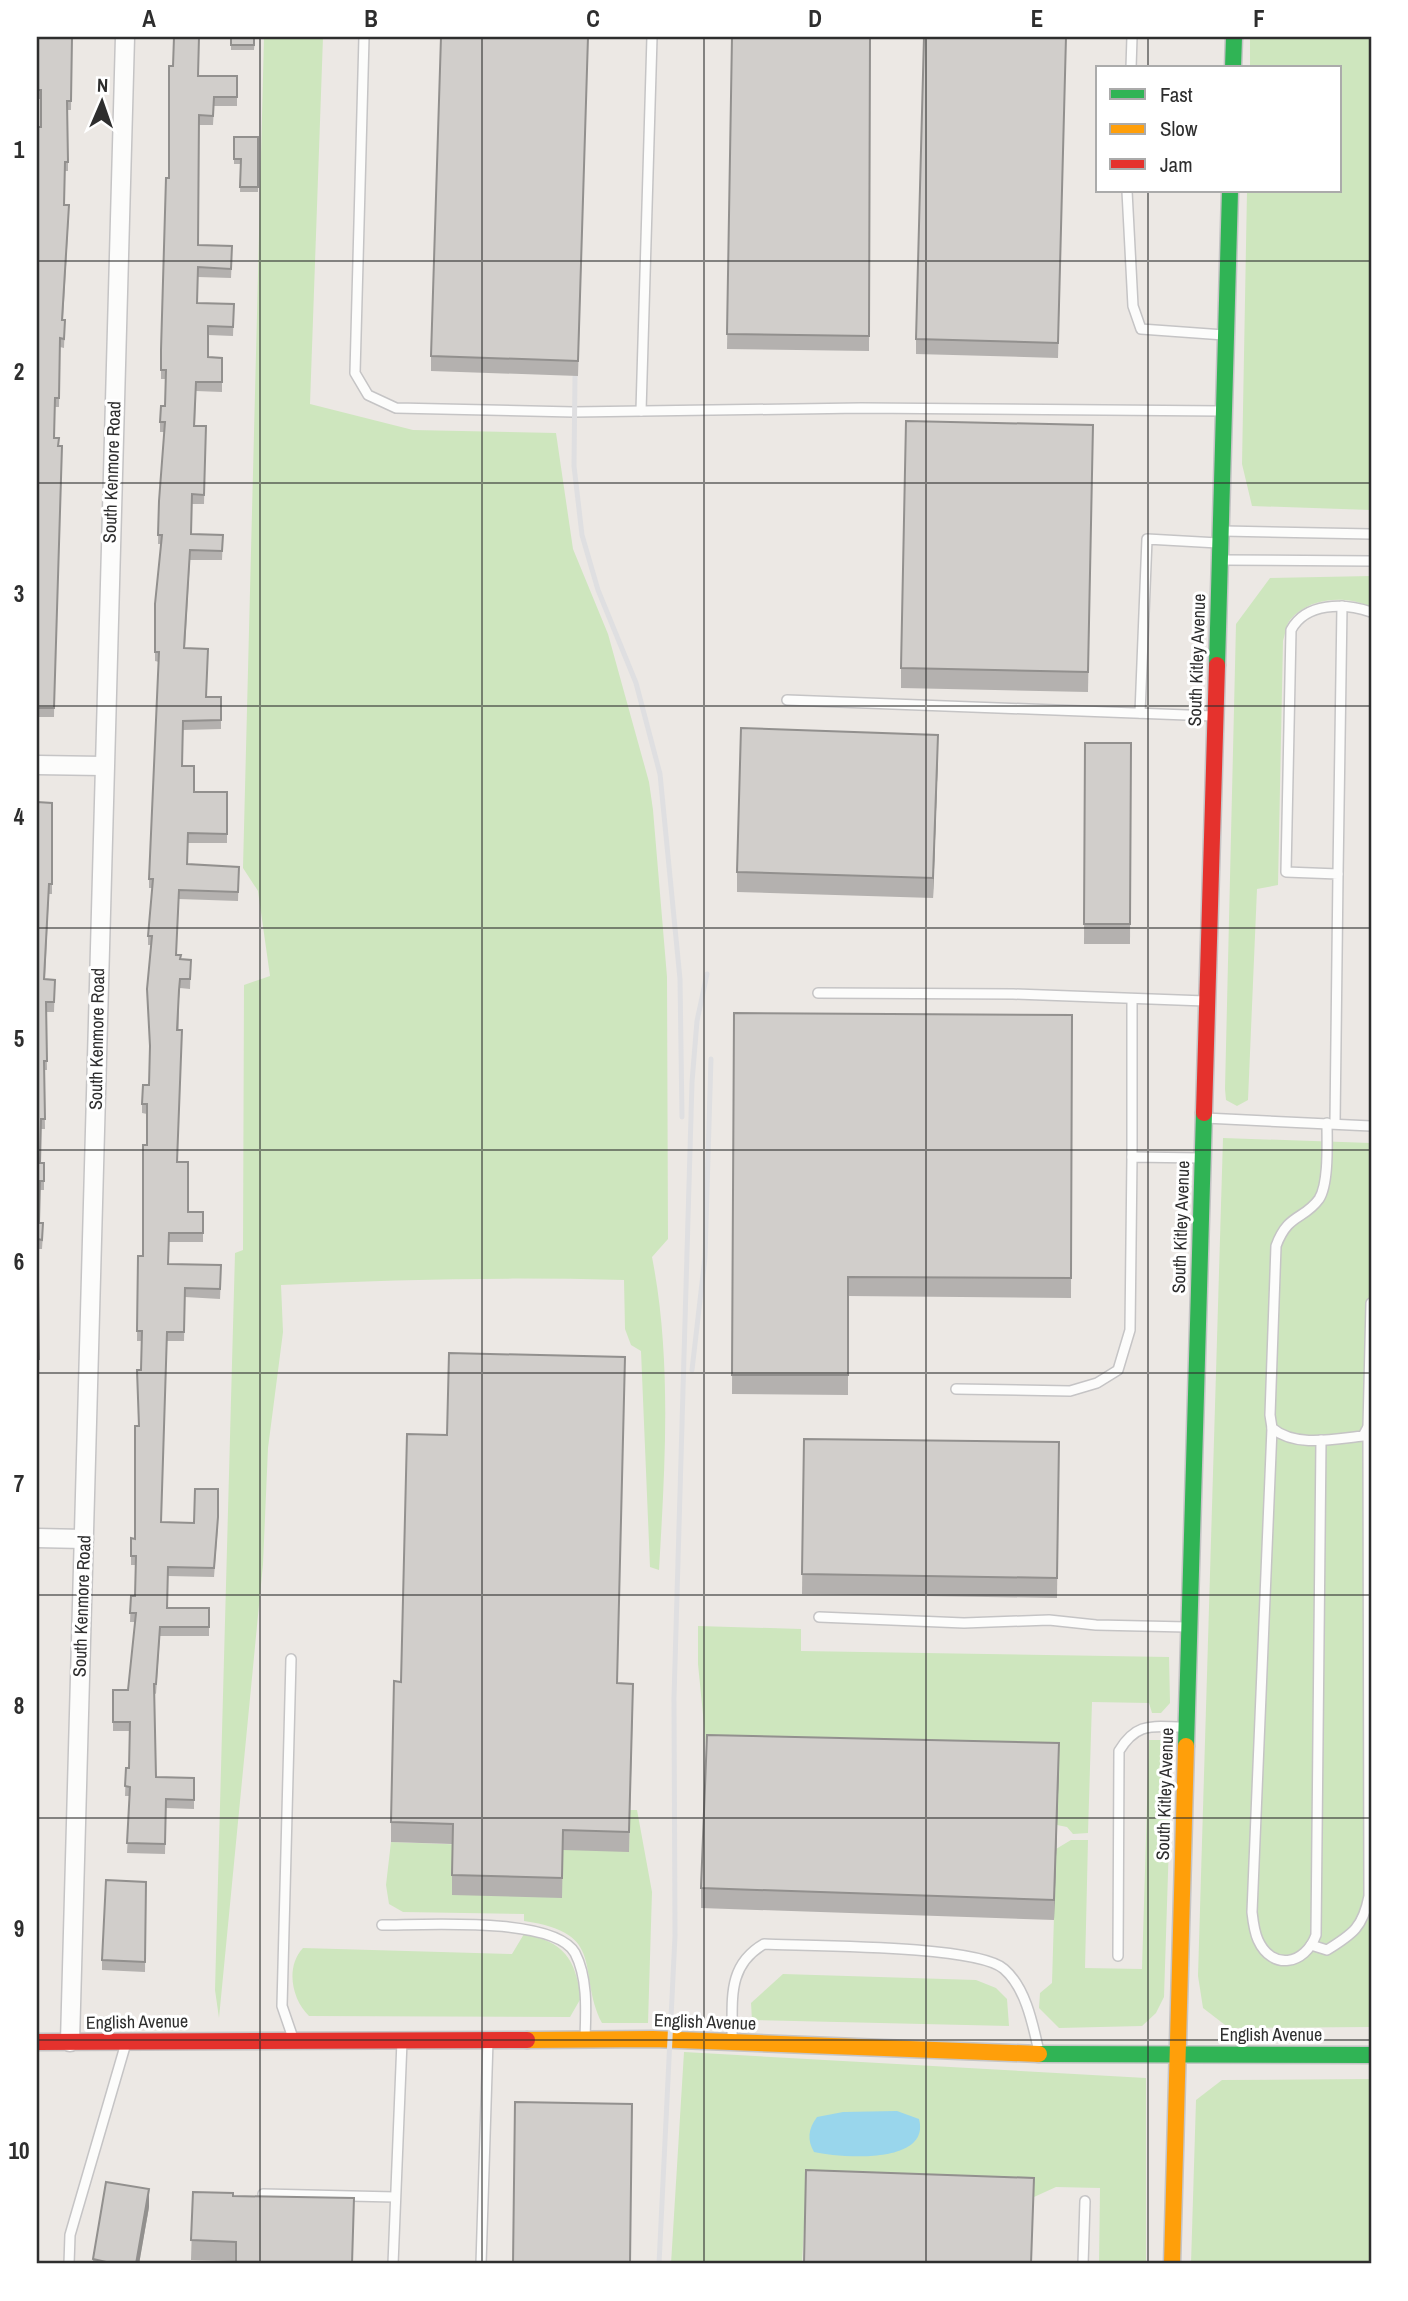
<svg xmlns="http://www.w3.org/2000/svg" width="1408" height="2301" font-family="'Archivo Narrow',sans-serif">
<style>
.green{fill:#cee6be}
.water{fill:#99d6ec}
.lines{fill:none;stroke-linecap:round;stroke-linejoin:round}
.lane-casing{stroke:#c5c4c5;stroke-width:12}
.street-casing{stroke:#c5c4c5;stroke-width:21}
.fast-casing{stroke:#c5c4c5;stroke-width:19}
.slow-casing{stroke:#c5c4c5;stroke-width:19}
.jam-casing{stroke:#c5c4c5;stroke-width:19}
.lane{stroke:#fcfcfb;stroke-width:9}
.street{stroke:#fcfcfb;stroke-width:18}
.fast{stroke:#30b455;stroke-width:16}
.slow{stroke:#ff9f0a;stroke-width:16}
.jam{stroke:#e5322d;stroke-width:16}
.rail{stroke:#dfdfe1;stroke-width:5}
.wall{fill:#b4b1af}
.shaded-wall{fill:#92908e}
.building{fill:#d1cecb;stroke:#92908e;stroke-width:2}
.grid{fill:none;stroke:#2e2e2e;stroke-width:2;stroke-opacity:0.55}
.labels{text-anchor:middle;stroke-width:6;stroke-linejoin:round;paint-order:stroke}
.street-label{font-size:18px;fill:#2e2e2e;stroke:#fff}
.neatline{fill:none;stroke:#2e2e2e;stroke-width:2.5}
.grid-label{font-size:23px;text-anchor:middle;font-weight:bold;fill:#2e2e2e}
</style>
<rect width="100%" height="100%" fill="#ece8e4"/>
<!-- green -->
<g class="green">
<path d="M264,37h59l-13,367 103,26 143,3 17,116 35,85 41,148 4,28 14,167 1,262 -16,18c20,102 13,209 7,313l-9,-3 -9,-216 -10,-6 -6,-16 -1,-49c-115,-3 -229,-1 -343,5l2,47 -15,116 -5,116 -44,454 -4,-28 20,-737 8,-3 1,-265 26,-9 -12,-85 -15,-23z"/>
<polygon points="1250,37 1371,37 1371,510 1252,506 1242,464 1247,191 1340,191 1340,68 1250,68"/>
<path d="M1371,576v31c-25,-12 -62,-10 -81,13 -4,5 -5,15 -7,21l-5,244 -21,4 -9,211 -11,6 -11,-6 -1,-11 11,-465 34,-46z"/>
<polygon points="1223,1138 1371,1143 1371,2027 1229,2028 1203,2008 1198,1976"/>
<polygon points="698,1626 801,1629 801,1651 1169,1657 1170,1703 1161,1713 1152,1713 1149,1703 1092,1702 1088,1833 1073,1834 1067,1827 1057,1825 1058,1763 707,1755 698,1664"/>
<polygon points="1149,1740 1163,1740 1172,1750 1164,1997 1156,2013 1142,2026 1059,2028 1039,2008 1040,1993 1052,1983 1056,1849 1071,1840 1088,1840 1085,1968 1142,1969"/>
<path d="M630,1810h7l15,82 -4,131h-46c-26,-52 6,-90 -78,-102v-7l-121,-2 -14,-8 -3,-19 5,-43 238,9z"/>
<path d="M524,1934c40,8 51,24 57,64l-11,19 -261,-1c-17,-16 -24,-49 -6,-68l209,6z"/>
<polygon points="783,1974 976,1980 996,1988 1007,1999 1009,2026 752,2020 751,2003"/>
<polygon points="684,2052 1146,2078 1146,2264 1099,2264 1100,2188 1056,2187 1034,2197 806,2190 802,2264 671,2264"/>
<polygon points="1371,2079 1371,2264 1191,2264 1196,2100 1222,2080"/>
</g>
<!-- water -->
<path class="water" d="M897,2111l22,8c12,46 -79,39 -105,33 -7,-12 -6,-23 3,-35l26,-5z"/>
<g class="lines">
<defs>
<g id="lane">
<polyline points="364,37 355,373 368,395 396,408 574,412 861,408 1222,411"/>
<polyline points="1131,68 1132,37"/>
<polyline points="1127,191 1133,306 1141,329 1224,335"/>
<polyline points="641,411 652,37"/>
<polyline points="1223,531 1371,534"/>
<polyline points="1221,560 1371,561"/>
<polyline points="787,700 1213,716"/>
<polyline points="1140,713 1147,539 1218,543"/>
<polyline points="1338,874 1342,606"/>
<polyline points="818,993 1013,994 1205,1001"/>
<polyline points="1132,999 1132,1157"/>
<polyline points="1205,1118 1371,1126"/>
<path d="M1327,1123c0,19 2,61 -8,76 -15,21 -31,14 -43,47l-6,169 2,13c23,20 63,11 91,8l5,-9 3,-124"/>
<path d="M1335,1123l3,-249 -52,-2 5,-242c15,-28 53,-27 80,-18"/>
<polyline points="956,1389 1070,1391 1097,1383 1118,1370 1130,1330 1132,1157 1201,1158"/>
<path d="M1272,1428l-20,484c1,9 2,19 6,28 14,31 47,25 58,-5l5,-495"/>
<polyline points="819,1617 964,1623 1049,1620 1096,1625 1187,1627"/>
<polyline points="291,1659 282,2006 293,2038"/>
<path d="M382,1925c41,0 172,-9 193,28 13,25 11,58 10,85"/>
<path d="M1311,1945l16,5c26,-16 36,-23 42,-54l-1,-469"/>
<path d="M1118,1956l1,-205c18,-30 34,-24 65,-24"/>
<path d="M732,2040c1,-39 -6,-74 32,-96 44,2 213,1 240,25 22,19 29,56 35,83"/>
<polyline points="263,2194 395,2197"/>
<polyline points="69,2264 70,2235 126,2043"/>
<polyline points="393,2264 402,2041"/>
<polyline points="481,2264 488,2040"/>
<polyline points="1083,2264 1085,2201"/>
</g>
<g id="street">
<polyline points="37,765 103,766"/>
<polyline points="37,1538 84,1539"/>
<polyline points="70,2042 125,37"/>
</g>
<g id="fast">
<polyline points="1233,68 1234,37"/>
<polyline points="1217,665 1230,191"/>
<polyline points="1186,1746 1204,1113"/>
<polyline points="1039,2054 1371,2055"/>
</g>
<g id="slow">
<polyline points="527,2040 653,2039 1039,2054"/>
<polyline points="1172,2264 1186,1746"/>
</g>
<g id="jam">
<polyline points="1204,1113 1217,665"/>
<polyline points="37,2042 527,2040"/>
</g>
</defs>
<!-- lane casing -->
<use href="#lane" class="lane-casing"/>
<!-- street casing -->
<use href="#street" class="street-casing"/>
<!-- fast casing -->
<use href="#fast" class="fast-casing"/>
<!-- slow casing -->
<use href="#slow" class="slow-casing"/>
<!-- jam casing -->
<use href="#jam" class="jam-casing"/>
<!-- lane -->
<use href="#lane" class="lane"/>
<!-- street -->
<use href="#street" class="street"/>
<!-- fast -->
<use href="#fast" class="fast"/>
<!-- slow -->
<use href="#slow" class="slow"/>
<!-- jam -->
<use href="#jam" class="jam"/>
<!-- rail -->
<g class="rail">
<polyline points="575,376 574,466 582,535 598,590 636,683 660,774 680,979 682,1117"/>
<polyline points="692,1370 705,1257 711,1059"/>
<polyline points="659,2264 675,1936 674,1698 692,1082 697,1021 707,974"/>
</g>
</g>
<!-- wall -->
<g class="wall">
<polygon points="37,37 72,37 71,110 68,110 68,171 65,171 65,205 69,214 63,320 65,320 64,348 60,347 59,407 55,407 54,438 59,438 54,717 37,717 37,127 41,127 41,99 37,99"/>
<polygon points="231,37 255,37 254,50 231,50"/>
<polygon points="588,37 578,376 431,371 431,356"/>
<polygon points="732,37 870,37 869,351 727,349"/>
<polygon points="1066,37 1058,358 916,354 916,339"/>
<polygon points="198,76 237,76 237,106 214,106 213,125 199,125 198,245 232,256 231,278 198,277 198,303 234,304 233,336 208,335 208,357 222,358 222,392 196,391 195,426 206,426 204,504 192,504 191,534 223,535 222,560 190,560 185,648 206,697 221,697 221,729 183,730 182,766 194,792 227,792 227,843 188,843 187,864 239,867 238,901 179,899 176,955 180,959 191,960 190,989 180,988 179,999 177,1162 188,1212 203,1212 203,1242 169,1242 168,1264 221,1275 220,1299 185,1297 184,1341 167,1341 161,1522 194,1523 218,1499 218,1526 214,1577 168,1576 167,1608 209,1608 209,1636 160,1636 156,1694 154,1693 156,1777 194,1778 194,1809 166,1808 165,1854 127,1853 130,1796 125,1796 126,1768 129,1768 130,1731 113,1731 113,1690 128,1690 135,1622 130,1622 131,1596 135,1596 136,1565 131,1565 131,1556 135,1539 141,1370 142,1341 137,1341 138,1256 143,1256 147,1145 147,1114 142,1113 142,1104 149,1085 150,1051 152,945 148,945 148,936 153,888 149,888 149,879 159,662 155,661 155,604 161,544 158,544 159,501 164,432 160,432 160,422 165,406 166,379 161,379 161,350 169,178"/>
<polygon points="234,137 258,137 258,192 240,192 241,164 234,164"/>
<polygon points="1093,425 1088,692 901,688 901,668"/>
<polygon points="1085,743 1131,743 1130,944 1084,944"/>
<polygon points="938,754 933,898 737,892 737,872"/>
<polygon points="37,802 52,803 52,894 49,894 45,979 55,980 54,1012 46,1012 47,1070 44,1070 45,1129 41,1129 41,1163 44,1163 44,1190 40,1190 39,1223 43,1233 42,1249 38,1249"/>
<polygon points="734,1013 1072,1015 1071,1298 848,1296 848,1395 732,1394"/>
<polygon points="37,1282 39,1341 39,1368 37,1368"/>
<polygon points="804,1439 1059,1442 1057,1598 802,1594"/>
<polygon points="401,1682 617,1683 633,1704 629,1852 563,1850 562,1898 452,1895 452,1844 391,1842 391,1822"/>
<polygon points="1059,1763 1054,1920 701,1908 701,1888"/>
<polygon points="146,1882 145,1972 102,1970 102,1960"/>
<polygon points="193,2192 233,2196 354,2198 236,2261 191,2260"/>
<polygon points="149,2207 139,2264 93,2264 93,2259"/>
</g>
<!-- shaded-wall -->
<g class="shaded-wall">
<polygon points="938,735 938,754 933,898 933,878"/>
<polygon points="1059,1743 1059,1763 1054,1920 1054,1900"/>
<polygon points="149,2189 149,2207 139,2264 136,2264"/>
</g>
<!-- building -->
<g class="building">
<polygon points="37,37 72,37 71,101 67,101 68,162 65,162 64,205 69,205 62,320 65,320 64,339 60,338 59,398 55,398 54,438 59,438 58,446 62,446 54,708 37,708 37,127 41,127 41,90 37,90"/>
<polygon points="174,37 199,37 198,76 237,76 237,97 214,97 213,116 199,115 198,245 232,246 231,269 198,267 197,303 234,304 233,327 208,326 208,357 222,358 222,382 196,382 194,426 206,426 204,495 192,494 191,534 223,535 222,551 190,550 184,648 208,649 206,697 221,697 221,720 183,721 182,766 194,766 194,792 227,792 227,834 188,833 187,864 239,867 238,892 179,890 176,955 181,955 180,959 191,960 190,979 180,979 179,990 177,1030 182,1030 177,1162 188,1162 188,1212 203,1212 203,1233 169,1233 168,1264 221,1265 220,1289 185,1288 184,1332 167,1332 161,1522 194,1523 195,1489 218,1489 218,1517 214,1568 168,1567 167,1608 209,1608 209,1627 160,1627 156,1684 154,1684 156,1777 194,1778 194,1800 166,1799 165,1844 127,1843 130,1787 125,1786 126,1768 129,1768 130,1722 113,1722 113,1690 128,1690 136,1613 130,1613 131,1596 135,1596 136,1556 131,1556 131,1538 135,1539 135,1426 139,1426 137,1370 141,1370 142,1331 137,1331 138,1256 143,1256 143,1145 147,1145 147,1104 142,1104 143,1085 149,1085 150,1046 147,989 152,936 148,936 153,879 149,879 159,652 155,652 155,604 162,535 158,535 159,501 165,422 160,422 161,406 165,406 166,370 161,370 161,350 166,178 169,178 169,66 173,66"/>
<rect x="231" y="37" width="23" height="8"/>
<polygon points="441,37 588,37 578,361 431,356"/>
<polygon points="732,37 870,37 869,336 727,334"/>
<polygon points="924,37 1066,37 1058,343 916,339"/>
<polygon points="234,137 258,137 258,187 240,187 241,159 234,159"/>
<polygon points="906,421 1093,425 1088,672 901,668"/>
<polygon points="741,728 938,735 933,878 737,872"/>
<polygon points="1085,743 1131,743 1130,924 1084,924"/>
<polygon points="37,802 52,803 52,884 49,884 44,979 55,980 54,1002 46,1002 47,1061 44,1061 45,1119 41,1119 40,1163 44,1163 44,1181 40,1181 39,1223 43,1223 42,1240 38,1239 37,1258"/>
<polygon points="734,1013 1072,1015 1071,1278 848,1277 848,1375 732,1375"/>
<polygon points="37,1282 38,1282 39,1359 37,1359"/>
<polygon points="449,1353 625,1357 617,1683 633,1684 629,1832 563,1830 562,1878 452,1875 453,1824 391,1822 394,1681 401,1682 407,1434 447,1435"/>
<polygon points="804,1439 1059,1442 1057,1578 802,1574"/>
<polygon points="707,1735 1059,1743 1054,1900 701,1888"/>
<polygon points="106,1880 146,1882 145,1962 102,1960"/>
<polygon points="515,2102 632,2104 630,2264 513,2264"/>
<polygon points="806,2170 1034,2178 1031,2264 804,2264"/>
<polygon points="106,2182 149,2189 136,2264 115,2264 93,2259"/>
<polygon points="193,2192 233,2193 233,2196 354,2198 352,2264 236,2264 236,2242 191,2240"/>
</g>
<!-- grid -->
<path class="grid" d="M260,37v2227M482,37v2227M704,37v2227M926,37v2227M1148,37v31M1148,191v2073M37,261h1334M37,483h1334M37,706h1334M37,928h1334M37,1150h1334M37,1373h1334M37,1595h1334M37,1818h1334M37,2040h1334"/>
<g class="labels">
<!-- street labels -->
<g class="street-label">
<text transform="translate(112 472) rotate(-88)" y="6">South Kenmore Road</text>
<text transform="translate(1197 660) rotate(-88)" y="6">South Kitley Avenue</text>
<text transform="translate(97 1039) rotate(-89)" y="6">South Kenmore Road</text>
<text transform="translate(1181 1227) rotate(-88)" y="6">South Kitley Avenue</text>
<text transform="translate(82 1606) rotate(-88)" y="6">South Kenmore Road</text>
<text transform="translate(1165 1794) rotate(-88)" y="6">South Kitley Avenue</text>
<text transform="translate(137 2022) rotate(-1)" y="6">English Avenue</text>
<text transform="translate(705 2022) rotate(2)" y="6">English Avenue</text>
<text x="1271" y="2041">English Avenue</text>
</g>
</g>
<!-- border -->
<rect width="1408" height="2301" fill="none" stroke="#ffffff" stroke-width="77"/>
<!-- legend -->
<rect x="1096" y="66" width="245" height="126" fill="#ffffff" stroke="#ababab" stroke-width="2"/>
<rect x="1110" y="89" width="35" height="10" fill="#30b455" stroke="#ababab" stroke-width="2"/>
<text x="1160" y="102" font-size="21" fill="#2e2e2e">Fast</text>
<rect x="1110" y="124" width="35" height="10" fill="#ff9f0a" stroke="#ababab" stroke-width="2"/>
<text x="1160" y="136" font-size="21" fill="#2e2e2e">Slow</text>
<rect x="1110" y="159" width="35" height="10" fill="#e5322d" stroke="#ababab" stroke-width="2"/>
<text x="1160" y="172" font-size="21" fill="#2e2e2e">Jam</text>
<!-- north arrow -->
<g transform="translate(102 102) rotate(2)" stroke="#ffffff" stroke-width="5" paint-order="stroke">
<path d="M0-5L12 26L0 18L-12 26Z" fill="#2e2e2e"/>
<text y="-10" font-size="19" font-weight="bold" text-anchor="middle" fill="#2e2e2e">N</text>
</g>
<rect x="38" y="38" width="1332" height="2224" class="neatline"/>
<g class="grid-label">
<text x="149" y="27">A</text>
<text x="371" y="27">B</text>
<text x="593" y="27">C</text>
<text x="815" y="27">D</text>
<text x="1037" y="27">E</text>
<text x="1259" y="27">F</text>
<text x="19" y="158">1</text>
<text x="19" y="380">2</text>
<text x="19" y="602">3</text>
<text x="19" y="825">4</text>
<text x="19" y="1047">5</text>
<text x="19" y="1270">6</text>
<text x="19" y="1492">7</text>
<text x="19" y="1714">8</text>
<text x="19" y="1937">9</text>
<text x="19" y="2159">10</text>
</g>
</svg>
